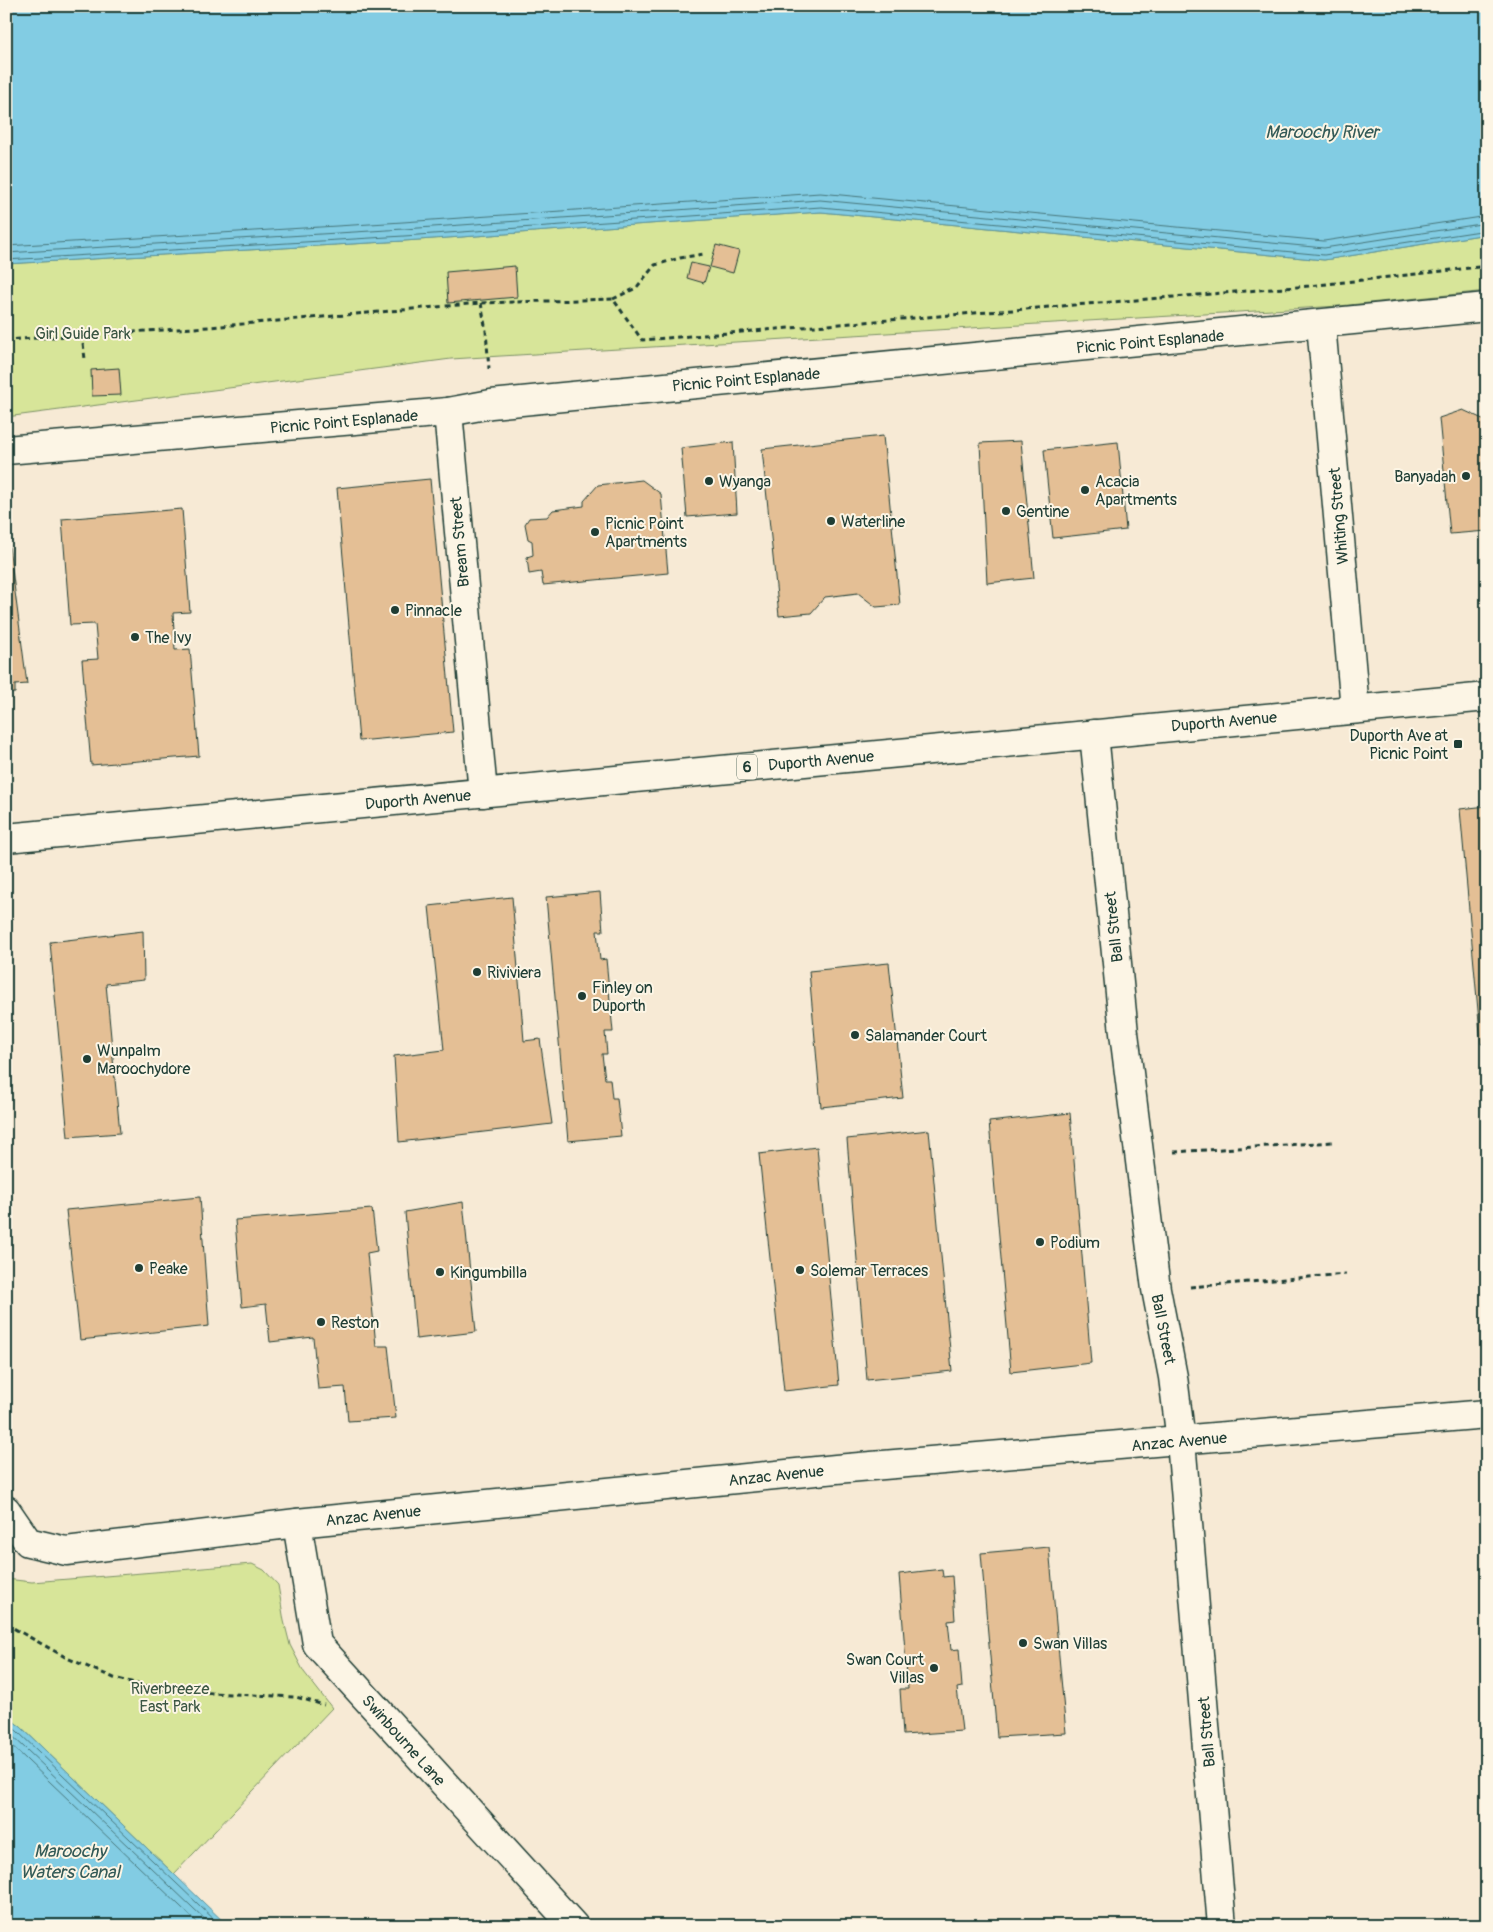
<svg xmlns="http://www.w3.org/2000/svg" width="1493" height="1932" font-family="Pangolin,sans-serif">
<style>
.green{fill:#d7e599;stroke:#7b9166}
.water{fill:#82cce3;stroke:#5a939d}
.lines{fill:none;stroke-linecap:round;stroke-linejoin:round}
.shore{stroke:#47767a;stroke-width:1}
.building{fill:#e4bf95;stroke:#1f3d34}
.street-casing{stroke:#1f3d34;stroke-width:31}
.secondary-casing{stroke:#1f3d34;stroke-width:31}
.primary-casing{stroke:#1f3d34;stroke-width:31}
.path{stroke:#1f3d34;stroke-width:3;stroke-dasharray:5 4;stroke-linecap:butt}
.street{stroke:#fcf5e5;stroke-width:28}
.secondary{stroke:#fcf5e5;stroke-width:28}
.primary{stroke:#fcf5e5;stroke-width:28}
.poi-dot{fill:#1f3d34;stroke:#fcf5e5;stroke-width:2}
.labels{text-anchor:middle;stroke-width:4;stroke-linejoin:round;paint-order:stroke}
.shield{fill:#fcf5e5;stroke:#617469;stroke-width:1}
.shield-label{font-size:15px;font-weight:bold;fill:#1f3d34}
.park-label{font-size:16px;fill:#3b5643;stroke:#fcf5e5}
.street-label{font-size:16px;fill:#1f3d34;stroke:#fcf5e5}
.poi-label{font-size:16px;fill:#1f3d34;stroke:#fcf5e5;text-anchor:start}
.water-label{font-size:18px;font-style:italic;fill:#335a57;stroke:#fcf5e5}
</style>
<rect width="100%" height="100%" fill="#f7ead5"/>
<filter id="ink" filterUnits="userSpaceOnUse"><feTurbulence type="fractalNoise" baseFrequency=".02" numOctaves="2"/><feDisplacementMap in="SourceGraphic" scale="10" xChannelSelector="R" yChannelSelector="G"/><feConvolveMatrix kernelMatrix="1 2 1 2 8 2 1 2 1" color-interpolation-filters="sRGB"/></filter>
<g filter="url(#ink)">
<!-- green -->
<g class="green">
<polygon points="821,212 1324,260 1487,234 1487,291 1339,306 451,359 6,417 6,264 404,241"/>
<polygon points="252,1564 264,1570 278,1585 284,1621 290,1645 304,1672 332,1708 174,1874 21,1727 6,1716 6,1579 32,1582"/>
</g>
<!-- water -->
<g class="water">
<polygon points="6,6 1487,6 1487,234 1324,260 821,212 404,241 6,264"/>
<polygon points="6,1716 21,1727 228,1926 6,1926"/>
</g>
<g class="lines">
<!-- shore -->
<g class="shore">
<polyline points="6,246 403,222 820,193 1324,241 1487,216"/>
<polyline points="6,253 404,229 820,200 1324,248 1487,223"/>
<polyline points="6,260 404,236 821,207 1324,255 1487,230"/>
<polyline points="6,1723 17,1731 221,1926"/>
<polyline points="6,1730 212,1926"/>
<polyline points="6,1740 201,1926"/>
</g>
</g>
<!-- building -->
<g class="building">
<polygon points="716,245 739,251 733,273 710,267"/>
<polygon points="691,263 709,267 704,283 687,278"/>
<polygon points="515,266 517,297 448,303 446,272"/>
<polygon points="119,368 121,395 92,396 91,370"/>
<polygon points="1463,410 1487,421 1487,531 1450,534 1439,418"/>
<polygon points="883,436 900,605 876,607 858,593 825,597 811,613 779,616 762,449"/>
<polygon points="1021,441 1034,578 987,583 980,443"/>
<polygon points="733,442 737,513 687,517 681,448"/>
<polygon points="1118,442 1126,530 1053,538 1044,450"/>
<polygon points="430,479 453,732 359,741 337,488"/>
<polygon points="642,480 661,494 668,573 543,585 541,572 529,574 527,557 533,555 532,541 528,539 525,524 529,518 547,517 553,510 584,506 584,501 598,485"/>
<polygon points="182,509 190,612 173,613 175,650 190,649 199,756 91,765 82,660 98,659 95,624 70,625 62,519"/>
<polygon points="6,546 9,546 27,684 15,685 15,693 6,694"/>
<polygon points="1487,806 1487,1043 1481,1044 1460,809"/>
<polygon points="600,892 603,931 597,931 600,960 606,959 613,1032 605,1032 607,1054 602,1054 605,1079 610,1079 612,1098 617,1098 621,1136 568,1141 546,897"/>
<polygon points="512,897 524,1041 540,1039 552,1124 399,1142 394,1056 444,1050 429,906"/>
<polygon points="143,931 144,980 106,984 120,1133 68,1137 50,942"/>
<polygon points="889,963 903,1098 821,1107 809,971"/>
<polygon points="1487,1092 1487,1155 1481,1093"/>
<polygon points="1070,1113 1091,1363 1011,1372 989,1122"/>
<polygon points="929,1130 952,1371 867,1380 847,1139"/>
<polygon points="817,1147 839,1385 784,1391 759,1154"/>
<polygon points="200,1197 209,1326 80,1340 66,1210"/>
<polygon points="463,1202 476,1332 416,1339 405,1212"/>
<polygon points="372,1209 377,1251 367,1253 376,1346 388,1346 396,1418 348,1421 345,1387 318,1389 313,1337 270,1342 266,1304 242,1307 235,1220"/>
<polygon points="1049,1547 1066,1733 997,1737 981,1553"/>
<polygon points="942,1569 943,1577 952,1576 955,1620 948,1621 951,1650 959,1649 962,1687 957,1688 962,1731 903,1735 900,1689 908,1689 899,1574"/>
</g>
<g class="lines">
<defs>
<g id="street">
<polyline points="1321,324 1355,709"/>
<polyline points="448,412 483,793"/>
<polyline points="6,450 448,412 491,404 1487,307"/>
<polyline points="6,1510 28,1542 66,1551 297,1523 836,1469 1487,1414"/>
<polyline points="297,1523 317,1644 574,1926"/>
</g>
<polyline id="secondary" points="1094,734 1124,1033 1156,1289 1173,1377 1181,1441 1222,1926"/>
<polyline id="primary" points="6,838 1487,697"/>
</defs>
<!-- street casing -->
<use href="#street" class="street-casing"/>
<!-- secondary casing -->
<use href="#secondary" class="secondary-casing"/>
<!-- primary casing -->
<use href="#primary" class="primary-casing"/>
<!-- path -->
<g class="path">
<polyline points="613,299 636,288 655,265 680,258 704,254"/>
<polyline points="481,303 486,331 489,369"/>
<polyline points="82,335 85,359"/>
<polyline points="6,340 209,327 481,303 613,299 642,340 1309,286 1487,266"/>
<polyline points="1174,1152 1333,1142"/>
<polyline points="1190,1287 1346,1274"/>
<polyline points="6,1624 67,1658 114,1678 168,1691 296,1697 324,1705"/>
</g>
<!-- street -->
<use href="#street" class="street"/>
<!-- secondary -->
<use href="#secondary" class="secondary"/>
<!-- primary -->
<use href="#primary" class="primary"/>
</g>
</g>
<!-- markers -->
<g class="poi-dot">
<circle cx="1466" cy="476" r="5"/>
<circle cx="709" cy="481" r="5"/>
<circle cx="1085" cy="490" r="5"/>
<circle cx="1006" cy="511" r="5"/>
<circle cx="831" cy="521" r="5"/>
<circle cx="595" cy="532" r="5"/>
<circle cx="395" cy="610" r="5"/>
<circle cx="135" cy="637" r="5"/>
<rect x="1453" y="739" width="10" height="10" rx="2.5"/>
<circle cx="477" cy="972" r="5"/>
<circle cx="582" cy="996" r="5"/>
<circle cx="855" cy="1035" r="5"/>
<circle cx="87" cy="1059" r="5"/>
<circle cx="1040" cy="1242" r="5"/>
<circle cx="139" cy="1268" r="5"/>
<circle cx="800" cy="1270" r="5"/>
<circle cx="440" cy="1272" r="5"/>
<circle cx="321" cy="1322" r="5"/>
<circle cx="1023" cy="1643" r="5"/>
<circle cx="934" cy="1668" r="5"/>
</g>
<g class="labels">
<!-- shield labels -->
<rect class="shield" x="737" y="754.5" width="20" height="25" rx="4"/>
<g class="shield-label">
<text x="747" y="772">6</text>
</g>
<!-- park labels -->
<g class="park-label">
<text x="83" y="339">Girl Guide Park</text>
<text x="170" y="1694">Riverbreeze<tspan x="170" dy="18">East Park</tspan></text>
</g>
<!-- street labels -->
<g class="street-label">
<text transform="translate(1150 341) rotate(-5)" y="6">Picnic Point Esplanade</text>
<text transform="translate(746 379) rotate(-5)" y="6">Picnic Point Esplanade</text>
<text transform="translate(344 421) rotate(-5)" y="6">Picnic Point Esplanade</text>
<text transform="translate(1338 516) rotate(-95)" y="6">Whiting Street</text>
<text transform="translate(459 542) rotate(-95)" y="6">Bream Street</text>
<text transform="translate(1224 721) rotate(-5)" y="6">Duporth Avenue</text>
<text transform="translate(821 760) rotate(-5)" y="6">Duporth Avenue</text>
<text transform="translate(418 799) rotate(-5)" y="6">Duporth Avenue</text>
<text transform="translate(1113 927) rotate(-96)" y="6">Ball Street</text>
<text transform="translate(1164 1329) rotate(79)" y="6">Ball Street</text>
<text transform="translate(1179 1441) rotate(-5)" y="6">Anzac Avenue</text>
<text transform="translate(776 1475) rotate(-6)" y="6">Anzac Avenue</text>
<text transform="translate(373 1515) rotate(-6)" y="6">Anzac Avenue</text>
<text transform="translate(1206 1732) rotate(-95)" y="6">Ball Street</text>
<text transform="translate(404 1740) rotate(48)" y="6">Swinbourne Lane</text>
</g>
<!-- poi labels -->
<g class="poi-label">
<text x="1456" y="482" text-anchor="end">Banyadah</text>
<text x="719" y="487">Wyanga</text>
<text x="1095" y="487">Acacia<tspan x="1095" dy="18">Apartments</tspan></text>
<text x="1016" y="517">Gentine</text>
<text x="841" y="527">Waterline</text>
<text x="605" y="529">Picnic Point<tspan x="605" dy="18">Apartments</tspan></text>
<text x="405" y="616">Pinnacle</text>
<text x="145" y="643">The Ivy</text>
<text x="1448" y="741" text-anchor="end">Duporth Ave at<tspan x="1448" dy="18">Picnic Point</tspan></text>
<text x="487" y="978">Riviviera</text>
<text x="592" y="993">Finley on<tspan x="592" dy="18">Duporth</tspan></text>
<text x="865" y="1041">Salamander Court</text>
<text x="97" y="1056">Wunpalm<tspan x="97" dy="18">Maroochydore</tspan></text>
<text x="1050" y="1248">Podium</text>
<text x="149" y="1274">Peake</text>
<text x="810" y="1276">Solemar Terraces</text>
<text x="450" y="1278">Kingumbilla</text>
<text x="331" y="1328">Reston</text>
<text x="1033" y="1649">Swan Villas</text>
<text x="924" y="1665" text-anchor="end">Swan Court<tspan x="924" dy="18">Villas</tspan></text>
</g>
<!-- water labels -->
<g class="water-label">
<text x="1322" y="138">Maroochy River</text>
<text x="70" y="1857">Maroochy<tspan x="70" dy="21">Waters Canal</tspan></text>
</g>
</g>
<!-- margin -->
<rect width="1493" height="1932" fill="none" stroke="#fcf5e5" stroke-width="25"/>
<rect x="12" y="12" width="1468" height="1907" fill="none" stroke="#1f3d34" stroke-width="2" filter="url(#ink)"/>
</svg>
